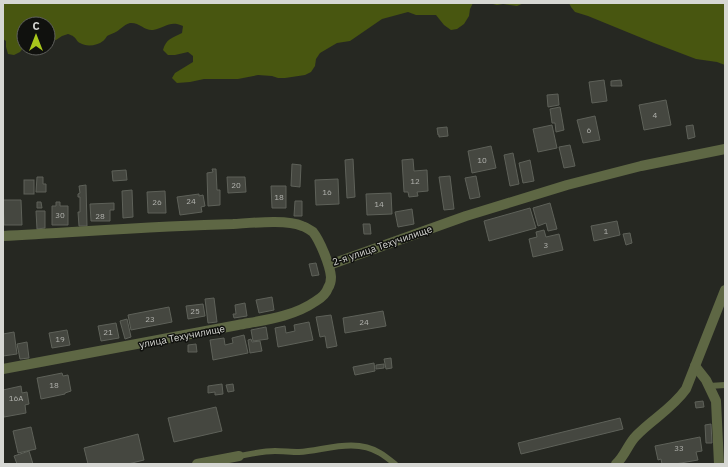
<svg xmlns="http://www.w3.org/2000/svg" width="728" height="467" font-family="'IBM Plex Sans',sans-serif">
<style>
.green{fill:#485610}
.building{fill:#454740;stroke:#5e6159}
.lines{fill:none;stroke-linecap:round;stroke-linejoin:round}
.service{stroke:#5e6744;stroke-width:6}
.minor{stroke:#5e6744;stroke-width:10}
.labels{text-anchor:middle;stroke-width:3;stroke-linejoin:round;paint-order:stroke}
.number-label{font-size:8px;fill:#b2b3ae}
.street-label{font-size:10px;fill:#d6d7d3;stroke:#10110e}
</style>
<rect width="100%" height="100%" fill="#262822"/>
<!-- green -->
<g class="green">
<path d="M3,3h471h-1l-3,6 -1,7 -5,8 -7,5 -6,1 -7,-5 -8,-10h-20l-8,-3 -26,7 -32,22 -13,2 -17,10 -4,6 -1,7 -4,6 -6,3 -20,3h-7l-6,-2 -14,-1 -20,4h-34l-14,3 -13,1 -5,-5 3,-5 18,-11v-6l-5,-4 -13,3h-7l-5,-5c3,-11 9,-12 19,-17l1,-7c-14,-6 -17,2 -30,4 -8,1 -14,-8 -23,-7 -4,1 -6,3 -10,6 -3,3 -7,4 -11,6 -3,1 -3,4 -6,6 -6,5 -17,6 -23,2 -3,-1 -4,-5 -6,-6 -2,-2 -4,-2 -6,-3l-6,2 -6,4 -8,1v-17h-24v23l-4,5 -6,3 -6,-1 -2,-7v-6l-3,-2z"/>
<polygon points="489,3 524,3 517,6 503,4 497,5"/>
<polygon points="569,3 725,3 725,65 717,62 696,59 654,43 588,16 575,12 571,7"/>
</g>
<!-- building -->
<g class="building">
<polygon points="604,80 607,101 592,103 589,82"/>
<polygon points="621,80 622,86 611,86 611,81"/>
<polygon points="558,94 559,105 548,107 547,95"/>
<polygon points="666,100 671,125 644,130 639,105"/>
<polygon points="560,107 564,130 556,132 555,123 552,123 550,109"/>
<polygon points="595,116 600,140 583,143 577,120"/>
<polygon points="552,125 557,148 538,152 533,129"/>
<polygon points="693,125 695,137 688,139 686,126"/>
<polygon points="447,127 448,136 439,137 439,135 438,135 437,128"/>
<polygon points="570,145 575,166 564,168 559,147"/>
<polygon points="491,146 496,168 472,173 468,151"/>
<polygon points="513,153 519,184 510,186 504,155"/>
<polygon points="353,159 355,197 347,198 345,160"/>
<polygon points="413,159 414,171 427,170 428,191 417,192 418,196 409,197 408,192 404,192 402,160"/>
<polygon points="530,160 534,181 523,183 519,163"/>
<polygon points="292,164 301,165 300,187 291,186"/>
<polygon points="212,169 216,169 217,190 220,190 220,205 208,206 207,173 213,172"/>
<polygon points="126,170 127,180 113,181 112,171"/>
<polygon points="450,176 454,209 444,210 439,177"/>
<polygon points="476,176 480,197 470,199 465,178"/>
<polygon points="37,177 43,177 43,184 46,184 46,192 36,192"/>
<polygon points="227,177 245,177 246,192 228,193"/>
<polygon points="338,179 339,204 316,205 315,180"/>
<rect x="24" y="180" width="10" height="14"/>
<polygon points="86,185 87,226 79,226 78,212 80,212 80,197 78,197 78,194 80,193 79,186"/>
<polygon points="271,186 286,186 286,208 272,208"/>
<polygon points="132,190 133,217 123,218 122,191"/>
<polygon points="165,191 166,213 148,213 147,192"/>
<polygon points="391,193 392,214 367,215 366,194"/>
<polygon points="199,194 199,196 203,195 205,206 201,207 202,212 180,215 177,197"/>
<polygon points="3,200 21,200 22,225 4,225"/>
<polygon points="295,201 302,201 302,216 294,216"/>
<polygon points="37,202 41,202 42,208 37,208"/>
<polygon points="56,202 60,202 60,206 68,206 68,225 52,225 52,206 56,206"/>
<polygon points="114,203 114,210 110,210 110,221 91,221 90,204"/>
<polygon points="550,203 557,229 548,231 546,223 538,226 533,208"/>
<polygon points="530,208 536,228 489,241 484,221"/>
<polygon points="412,209 414,224 398,227 395,212"/>
<polygon points="36,211 45,211 45,228 37,229"/>
<polygon points="617,221 620,235 594,241 591,226"/>
<polygon points="363,224 370,224 371,234 364,234"/>
<polygon points="544,230 546,237 559,234 563,250 533,257 529,239 537,237 536,232"/>
<polygon points="630,233 632,243 626,245 623,234"/>
<polygon points="316,263 319,275 312,276 309,264"/>
<polygon points="272,297 274,310 259,313 256,300"/>
<polygon points="214,298 217,322 208,323 205,299"/>
<polygon points="245,303 247,316 234,318 233,314 236,314 235,305"/>
<polygon points="203,304 205,316 188,319 186,306"/>
<polygon points="169,307 172,322 131,330 128,315"/>
<polygon points="383,311 386,326 345,333 343,318"/>
<polygon points="331,315 337,346 327,348 325,336 320,337 316,317"/>
<polygon points="127,319 131,337 125,339 120,321"/>
<polygon points="309,322 313,340 278,347 275,328 285,326 286,333 295,331 294,325"/>
<polygon points="116,323 119,338 101,341 98,326"/>
<polygon points="266,327 268,339 253,341 251,330"/>
<polygon points="67,330 70,345 52,348 49,333"/>
<polygon points="14,332 17,354 3,356 3,334"/>
<polygon points="244,335 248,353 213,360 210,340 224,338 225,345 233,343 232,338"/>
<polygon points="251,339 252,342 260,341 262,351 250,353 248,340"/>
<polygon points="27,342 29,358 20,359 17,344"/>
<polygon points="196,344 197,352 188,352 188,345"/>
<polygon points="391,358 392,368 386,369 384,359"/>
<polygon points="374,363 375,371 355,375 353,367"/>
<polygon points="384,364 384,368 376,369 376,365"/>
<polygon points="62,373 63,376 68,375 71,391 65,393 65,394 41,399 37,378"/>
<polygon points="222,384 223,394 215,395 215,392 208,393 208,386"/>
<polygon points="233,384 234,391 228,392 226,385"/>
<polygon points="21,386 22,393 27,392 29,404 25,405 26,413 4,417 3,411 3,390"/>
<polygon points="703,401 704,407 696,408 695,402"/>
<polygon points="216,407 222,431 174,442 168,418"/>
<polygon points="620,418 623,429 521,454 518,443"/>
<polygon points="711,424 712,443 706,443 705,425"/>
<polygon points="31,427 36,449 18,453 13,431"/>
<polygon points="138,434 144,460 128,464 88,464 84,448"/>
<polygon points="700,437 702,451 696,452 698,460 675,464 662,464 661,459 658,460 655,446"/>
<polygon points="29,451 33,464 17,464 14,456"/>
</g>
<g class="lines">
<!-- service -->
<g class="service">
<polyline points="709,386 725,385"/>
<path d="M239,456c12,-2 24,-5 36,-5 8,0 16,1 24,1 27,-2 56,-14 81,1 5,3 10,7 15,11"/>
</g>
<!-- minor -->
<g class="minor">
<path d="M3,236c77,-4 153,-10 230,-12 18,-1 54,-5 69,2 4,1 8,4 11,6 7,9 17,33 18,45 0,4 -1,8 -3,11 -2,6 -7,10 -12,13 -23,16 -51,19 -78,24l-235,44"/>
<polyline points="329,265 466,216 567,185 641,166 725,149"/>
<polyline points="695,366 706,380 716,401 719,464"/>
<polyline points="197,464 239,456"/>
<path d="M616,464c9,-8 12,-20 20,-28 16,-17 36,-27 50,-47l39,-99"/>
</g>
</g>
<g class="labels">
<!-- number labels -->
<g class="number-label">
<text x="655" y="118">4</text>
<text x="589" y="133">6</text>
<text x="482" y="163">10</text>
<text x="415" y="184">12</text>
<text x="236" y="188">20</text>
<text x="327" y="195">16</text>
<text x="279" y="200">18</text>
<text x="191" y="204">24</text>
<text x="157" y="205">26</text>
<text x="379" y="207">14</text>
<text x="60" y="218">30</text>
<text x="100" y="219">28</text>
<text x="606" y="234">1</text>
<text x="546" y="248">3</text>
<text x="195" y="314">25</text>
<text x="150" y="322">23</text>
<text x="364" y="325">24</text>
<text x="108" y="335">21</text>
<text x="60" y="342">19</text>
<text x="54" y="388">18</text>
<text x="16" y="401">16А</text>
<text x="679" y="451">33</text>
</g>
<!-- street labels -->
<g class="street-label">
<text transform="translate(382 245) rotate(-19)" y="4">2-я улица Техучилище</text>
<text transform="translate(182 336) rotate(-11)" y="4">улица Техучилище</text>
</g>
</g>
<!-- border -->
<rect width="728" height="467" fill="none" stroke="#d6d7d3" stroke-width="8"/>
<!-- north arrow -->
<g transform="translate(36 36)"><circle r="19" fill="#10110e" stroke="#5f605d"/>
<path d="M0-3L7 15L0 10L-7 15Z" fill="#a8c71c"/>
<text y="-6" font-size="11" font-weight="bold" text-anchor="middle" fill="#d6d7d3">С</text>
</g>
</svg>
